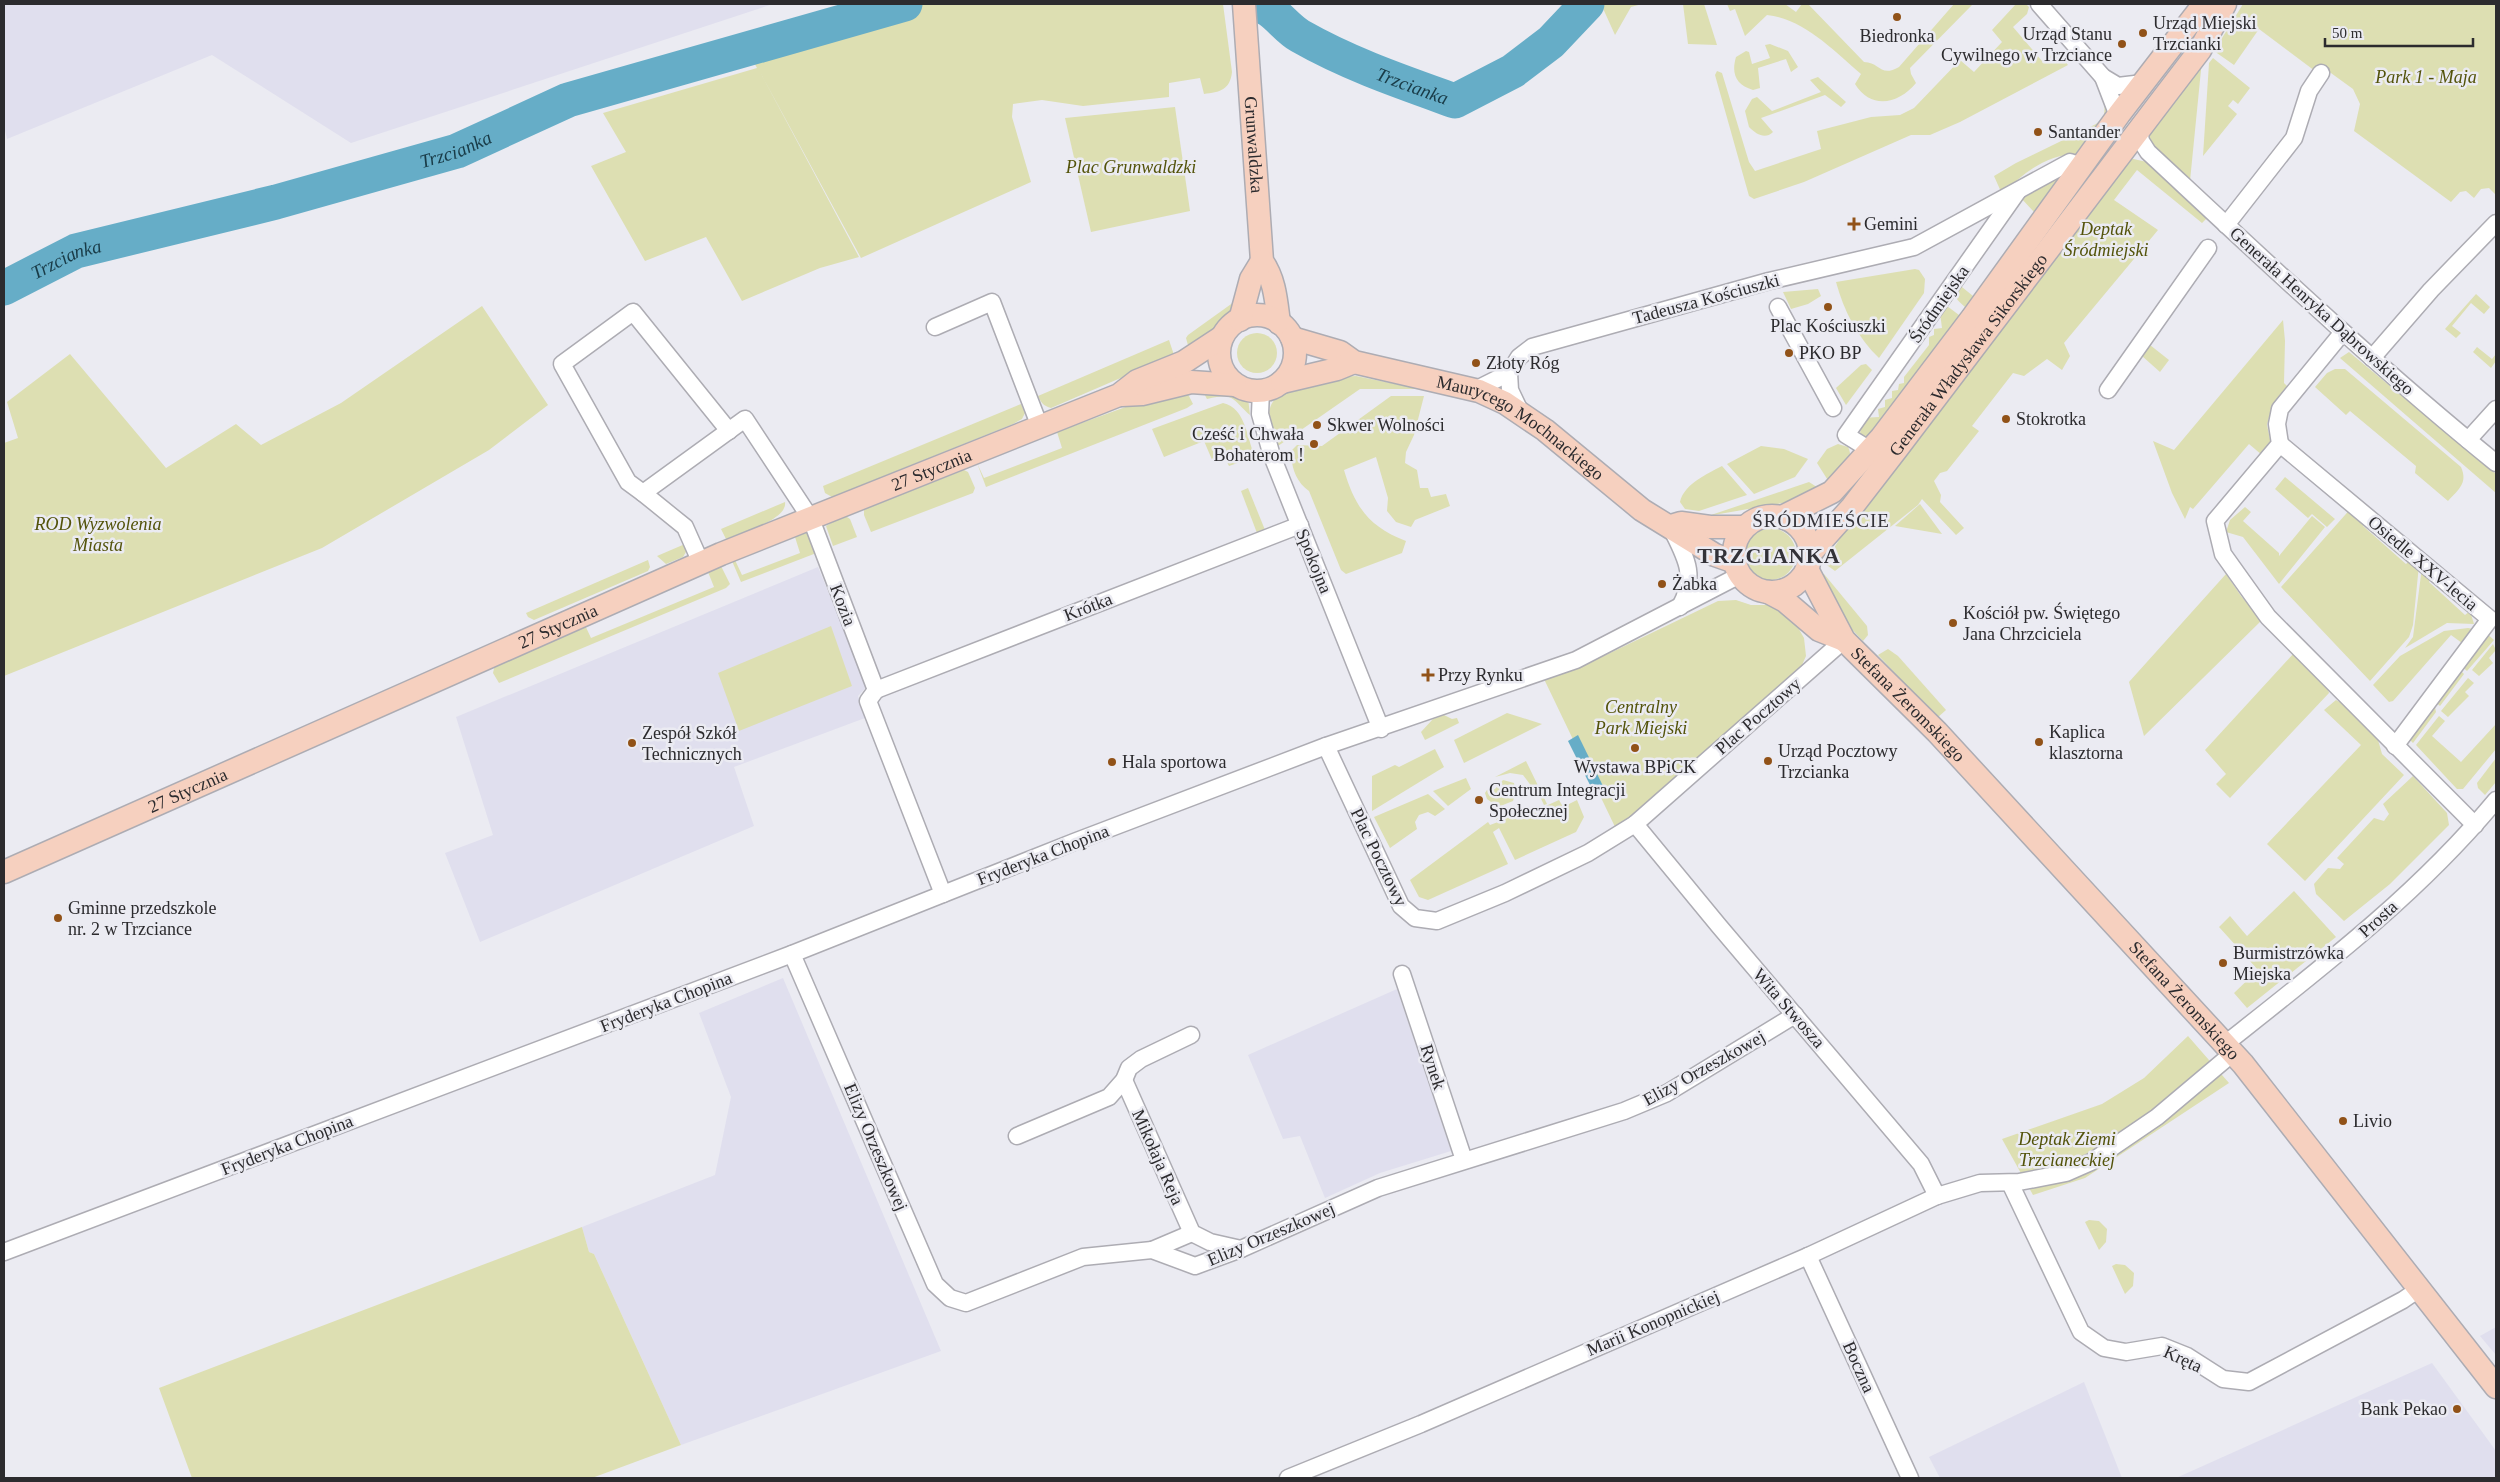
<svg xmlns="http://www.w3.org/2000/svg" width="2500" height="1482" font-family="'Times New Roman',serif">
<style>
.built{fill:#e0dfee}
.green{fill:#dddfb2}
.water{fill:#66adc7}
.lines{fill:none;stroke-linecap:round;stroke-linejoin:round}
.river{stroke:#66adc7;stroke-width:35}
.street-casing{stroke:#adacb3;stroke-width:19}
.secondary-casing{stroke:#adacb3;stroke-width:25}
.street{stroke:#fff;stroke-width:16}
.secondary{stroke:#f6d0bf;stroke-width:22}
.poi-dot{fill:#915218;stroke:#ebebf2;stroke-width:2}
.labels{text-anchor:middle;stroke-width:5;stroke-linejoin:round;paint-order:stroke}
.poi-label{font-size:18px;fill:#2c2b2e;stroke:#ebebf2;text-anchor:start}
.park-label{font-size:18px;font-style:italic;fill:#53530a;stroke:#ebebf2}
.street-label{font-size:18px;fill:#2c2b2e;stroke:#ebebf2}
.water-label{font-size:19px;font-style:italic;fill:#193b47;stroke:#ebebf2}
.neighbourhood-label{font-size:19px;letter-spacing:1px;fill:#333238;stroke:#ebebf2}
.district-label{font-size:22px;font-weight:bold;letter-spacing:1px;fill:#333238;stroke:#ebebf2}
</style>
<rect width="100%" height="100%" fill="#ebebf2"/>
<!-- built -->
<g class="built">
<polygon points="4,4 773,4 351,143 212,55 7,139 4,126"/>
<polygon points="818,567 867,686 858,696 865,718 734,767 754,826 480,942 445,853 493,835 456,717"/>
<polygon points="783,978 941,1351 681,1445 594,1254 589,1252 582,1227 715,1175 731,1097 699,1013"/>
<polygon points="1397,989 1451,1151 1380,1173 1325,1198 1300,1136 1283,1139 1248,1055"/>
<polygon points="2496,1327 2496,1355 2480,1336"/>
<polygon points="2432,1363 2496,1451 2496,1478 2176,1478"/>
<polygon points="2084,1382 2122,1478 1940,1478 1929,1457"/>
</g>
<!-- green -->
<g class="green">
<path d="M911,4h312l9,68c-2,18 -12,20 -28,22l-4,-16 -31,5v14l-86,9 -41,-6 -29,4 -1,13 19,65 -170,76 -101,-186 99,185 -39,11 -78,33 -36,-64 -61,24 -54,-95 35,-14 -23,-39 154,-45 -9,-17z"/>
<polygon points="1601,4 1642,4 1631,7 1615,35"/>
<polygon points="1683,4 1704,4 1717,45 1688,44"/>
<path d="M1727,4h58l11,8 6,-8h6l56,58c16,0 16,16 35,5l55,-63h19l-63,64 1,6 5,9c-17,21 -45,27 -61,1l6,-10c-27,-23 -57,-55 -94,-59l-22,21 -10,-27 -5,2z"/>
<polygon points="2016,4 2026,4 2029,7 2027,14 2013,27 2042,61 2057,51 2068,65 1960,122 1930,135 1911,135 1804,182 1754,199 1749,196 1715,75 1717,71 1722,73 1749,162 1755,171 1821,149 1817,131 1871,117 1900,115 1914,108 1960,60 1974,72 2002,42 1992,30"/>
<polygon points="2243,4 2496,4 2496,195 2489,188 2481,189 2474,198 2466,191 2460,192 2451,202 2354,131 2360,104 2353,89 2324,68 2315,71 2259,29 2234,65 2214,51"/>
<path d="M1770,44l18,7 10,16 -7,5 -5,-13 -28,9 2,20 -7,2c-17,-5 -22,-16 -17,-33l10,-6 3,1 3,12 18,-6 -5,-13z"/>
<polygon points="2213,58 2250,88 2238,104 2233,100 2228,106 2237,114 2203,156 2209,63"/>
<path d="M2202,60l-12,121c-17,-15 -42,-28 -41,-53z"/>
<path d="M1818,77l28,25 -5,5 -16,-12 -64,23 12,14c-8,8 -17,2 -24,-5l-4,-16 7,-12 5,-2 15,14 49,-19 -11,-12z"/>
<path d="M2105,100l5,8 -31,46c-33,0 -55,19 -77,40l-8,-18 22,-13 80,-39 8,-7z"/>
<polygon points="1175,107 1190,211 1091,232 1065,118"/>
<polygon points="2129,158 2147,162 2209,216 2202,223 2137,170 2114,200 2158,230 2064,343 2070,356 2062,370 2047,359 2024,376 2013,373 1972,426 1979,431 1947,471 1940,473 1934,481 1941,495 1940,502 1964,528 1956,535 1922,499 1918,505 1835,571 1824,563 1876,484"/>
<path d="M2066,169l-97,141c-11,-9 -18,-13 -12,-27l16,13 62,-83 -15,-16z"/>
<path d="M1915,269l4,1 6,9 -1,14 -45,65c-22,-21 -35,-47 -43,-76z"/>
<polygon points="1818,289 1821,296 1808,304 1791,309 1783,292"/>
<polygon points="2476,294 2490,307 2484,314 2471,303 2452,326 2461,333 2456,338 2445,329"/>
<path d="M1234,302c-4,15 -31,38 -45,47l-3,-11 2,-3z"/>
<polygon points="482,306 548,405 489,450 322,548 4,676 4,443 18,438 7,402 70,354 166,468 236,424 261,445 341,403"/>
<polygon points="1947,306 1963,318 1868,439 1862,438 1860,434 1862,418 1879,417 1878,409 1885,407 1885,400 1892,398 1892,391 1898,390 1899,384 1904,383 1904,377 1929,345 1929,337 1934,335 1934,329 1942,328 1940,313 1943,307"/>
<polygon points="2283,320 2285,341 2284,383 2289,388 2269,417 2267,425 2271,444 2262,455 2249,444 2193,509 2190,507 2185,519 2172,493 2153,441 2174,450"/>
<circle cx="1257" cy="353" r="20"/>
<path d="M1169,340l5,15 -123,53c-7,-2 -10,-5 -13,-12z"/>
<polygon points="2150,345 2169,360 2160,372 2142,356"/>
<polygon points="2477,347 2492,359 2496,354 2496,361 2491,368 2473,352"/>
<polygon points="2349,352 2496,474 2496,493 2340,358"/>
<polygon points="1866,364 1872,370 1846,405 1836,388 1861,365"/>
<path d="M2335,369h10l116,98c7,16 -2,22 -13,34l-33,-28 1,-7 -66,-55 -4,4 -31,-28 12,-14z"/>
<path d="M1356,376l64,13h-60l-82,57c-7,-22 -18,-38 5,-54l57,-15z"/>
<path d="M1201,388l47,10 2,17c-19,-17 -16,-23 -43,-16z"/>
<polygon points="1186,390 1193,404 1187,408 986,487 977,463 984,478 1062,448 1057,432 1142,401"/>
<path d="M1391,396h33l-10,39 -8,17 -1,11 12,7 3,18h8l3,9 15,-3 4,12 -35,14 -4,7 -15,-5 -9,-11 1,-13 -12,-41 -32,13c11,37 25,57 62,71l-4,12 -56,21 -5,-4 -32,-79c-13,-9 -19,-25 -17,-41l5,-5 25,1z"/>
<path d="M1223,403c23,5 24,36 32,54l-26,9 -4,-8 -12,4 -9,-21 -40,16 -12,-28z"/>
<polygon points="1021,404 1025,413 1022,419 1013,424 832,497 825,493 823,486"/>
<path d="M1838,444l10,3c8,15 -9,25 -19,35l-12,-19 10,-14z"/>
<polygon points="1761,446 1784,449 1808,459 1795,477 1754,494 1727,464"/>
<path d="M1722,466l25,29 -48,16 -14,-2 -5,-7c4,-18 27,-28 42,-36z"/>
<polygon points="964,470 968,472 975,488 973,493 871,532 864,515 864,510 868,508"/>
<polygon points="2285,477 2335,519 2327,527 2312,514 2308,518 2275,489"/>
<polygon points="1809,482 1820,489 1794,501 1708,516"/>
<polygon points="1248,488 1265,530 1257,533 1241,491"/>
<path d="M785,502c3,18 -45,31 -59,37l-5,-10z"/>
<polygon points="1920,504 1942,534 1895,526"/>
<polygon points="2353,506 2368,519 2363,526 2406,564 2412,558 2419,565 2413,625 2409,637 2370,681 2281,587"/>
<polygon points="2245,507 2251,512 2243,521 2279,553 2279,556 2312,516 2325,527 2279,584 2243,537 2226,532 2230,520"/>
<polygon points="844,515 850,519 857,537 833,546 826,526"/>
<circle cx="1770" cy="554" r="26"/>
<polygon points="806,533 810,533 819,552 741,582 732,561 735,560 742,575 800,553 795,537"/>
<polygon points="685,544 686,552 683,557 666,564 657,556"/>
<polygon points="648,560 650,567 648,571 534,620 528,617 526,613"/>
<polygon points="721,566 730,584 726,588 499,683 493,673 495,664 584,623 591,638 714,587 708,572"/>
<polygon points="2422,567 2432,577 2429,582 2465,615 2470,611 2474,624 2447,623 2405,648 2413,637"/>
<polygon points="1824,574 1867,626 1868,635 1863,641 1844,621 1821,582"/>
<polygon points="2226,574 2241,596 2262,620 2144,736 2129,682"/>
<polygon points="1736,600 1751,605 1774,605 1792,617 1804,638 1806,656 1798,674 1617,831 1544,679 1583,666 1718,601"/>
<polygon points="831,626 852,686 739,731 718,673"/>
<polygon points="2468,628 2473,629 2462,643 2451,635 2393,701 2389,702 2373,685 2400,656 2444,631"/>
<polygon points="2485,632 2494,640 2467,671 2459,664"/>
<polygon points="2493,644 2496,650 2489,658 2493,663 2479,676 2472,670"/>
<polygon points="1888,649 1898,656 1946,710 1937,718 1878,655"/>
<polygon points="2294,653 2327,686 2329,693 2230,798 2216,784 2226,774 2205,750"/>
<polygon points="2458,668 2464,674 2440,706 2432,699"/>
<polygon points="2468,678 2474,683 2465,692 2469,696 2448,717 2441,711"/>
<polygon points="2336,700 2345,705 2378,740 2382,754 2404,775 2305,881 2267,844 2361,745 2324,710"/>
<polygon points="2432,707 2435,707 2436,712 2413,743 2405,735"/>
<polygon points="1507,713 1542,724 1464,763 1454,740"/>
<polygon points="1444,715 1452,719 1457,718 1459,723 1425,740 1421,732 1433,719"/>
<polygon points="2439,716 2445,721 2432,736 2461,762 2496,724 2496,749 2463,789 2457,789 2416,745"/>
<polygon points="1435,749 1444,767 1372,811 1372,776 1395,765 1399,767"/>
<polygon points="2496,758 2496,782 2485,795 2478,788 2477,783"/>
<polygon points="1526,761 1547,804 1544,805 1535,786 1532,787 1523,775 1510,773 1495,777"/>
<polygon points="2413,776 2447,813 2449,825 2390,884 2344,921 2316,894 2314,884 2328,868 2340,869 2344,864 2337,858 2374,818 2384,821 2389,814 2383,804"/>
<polygon points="1466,778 1471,789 1448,806 1433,791"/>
<polygon points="1503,780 1514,783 1516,792 1513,801 1498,807 1487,799 1485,793 1487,790 1495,789"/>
<polygon points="1428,794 1445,809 1435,816 1428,812 1419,815 1415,822 1417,829 1390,848 1374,817"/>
<polygon points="1559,800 1563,807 1577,800 1584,817 1576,832 1515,860 1499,828 1493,832 1508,864 1428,900 1419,897 1410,880 1488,822 1490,825 1498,822 1495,817 1508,807 1528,814"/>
<polygon points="2294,891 2336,937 2247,1008 2234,993 2258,970 2219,927 2230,916 2247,936"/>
<polygon points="2188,1036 2229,1083 2085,1178 2033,1195 2002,1139 2102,1104 2144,1078"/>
<polygon points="2089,1220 2099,1221 2107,1229 2106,1242 2099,1250 2085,1222"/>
<polygon points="582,1227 589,1252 594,1254 681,1445 592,1478 192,1478 159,1388"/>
<polygon points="2116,1264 2125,1265 2134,1273 2133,1286 2125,1294 2112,1266"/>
</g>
<!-- water -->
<polygon class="water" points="1578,735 1603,786 1593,791 1568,741"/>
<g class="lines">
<!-- river -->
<g class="river">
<path id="s1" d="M1254,4c19,2 29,22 46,32 49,28 102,46 155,65l58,-30 38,-29 36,-38"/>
<path id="s2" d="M4,288l72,-37 200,-49 181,-51 111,-51 337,-96"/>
</g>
<defs>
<g id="street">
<polyline points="2039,4 2103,77 2118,86 2143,83"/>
<polyline points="2103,77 2118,116"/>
<path d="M2139,130l2,11 7,11c114,106 227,213 348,311"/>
<polyline points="2226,225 2294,138 2309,91 2321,73"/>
<polyline points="1778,307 1833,408"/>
<polyline points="935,327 992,302 1040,427"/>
<polyline points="2343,332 2280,409 2277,424 2280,444 2215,521 2223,554 2268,617 2475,825"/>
<polyline points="2372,358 2431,290 2496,223"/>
<polyline points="1509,373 1510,390 1520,411"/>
<polyline points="1475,390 1509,373 1519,357 1532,347 1769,281 1914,247 2070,162 2082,166"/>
<polyline points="2108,390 2208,248"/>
<polyline points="1261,391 1260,414 1272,456 1381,729"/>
<polyline points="2468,440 2496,409"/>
<polyline points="2280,444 2490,619 2395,746"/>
<polyline points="1880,456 1846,435 2018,191"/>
<polyline points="643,493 628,482 562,364 633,312 729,431"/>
<path d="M1671,528c15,30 26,47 9,79"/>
<polyline points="701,563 685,527 643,493 745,419 811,519 876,690"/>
<polyline points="876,690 1300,525"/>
<polyline points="876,690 868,701 943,894"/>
<polyline points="1326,746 1401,906 1415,918 1437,921 1505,893 1588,853 1635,824 1844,640"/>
<polyline points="1635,824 1719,926 1921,1164 1937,1196"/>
<polyline points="792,954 935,1284 950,1298 966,1303 1083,1257 1152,1250 1195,1266 1241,1249 1378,1188 1624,1111 1667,1093 1795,1015"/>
<polyline points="1402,974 1464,1160"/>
<path d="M2225,1044c95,-75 193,-150 271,-244"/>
<polyline points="1124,1080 1192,1233 1210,1242 1241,1249"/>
<polyline points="1017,1136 1109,1097 1124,1080 1129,1068 1141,1059 1191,1035"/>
<polyline points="2010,1183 2081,1332 2104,1348 2126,1352 2162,1346 2187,1356 2223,1379 2249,1382 2403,1300 2419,1289"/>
<polyline points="1152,1250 1192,1233"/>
<polyline points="4,1252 792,954 1074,842 1326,746 1576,660 1740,575"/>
<polyline points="1808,1256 1910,1478"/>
<polyline points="1288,1478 1421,1424 1808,1256 1937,1196 1980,1183 2019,1182 2066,1173 2091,1162 2157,1117 2233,1053"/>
</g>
<g id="secondary">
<path id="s3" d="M1244,4l18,257c13,19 14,39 17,62"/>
<circle cx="1257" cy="353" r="38"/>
<polyline points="1240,320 1251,279 1262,261"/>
<path id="s4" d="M1292,338l48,14 14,10 125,29 26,12 40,27 97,80 73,45 20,7"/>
<polyline points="1282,382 1337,369 1354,362"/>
<polyline points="1122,395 1142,394 1191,382 1235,385"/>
<circle cx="1772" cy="554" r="38"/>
<polyline points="1782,517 1832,492 1881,438 1972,318 2120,113 2204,4"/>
<polyline points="1671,526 1681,523 1710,527 1744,527"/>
<path id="s5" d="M1809,555l43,-48 44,-57 265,-349 39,-51 25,-46"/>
<path id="s6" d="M1807,569l37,71 93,92 306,332 253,323"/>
<polyline points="1768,592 1785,601 1819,630 1844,640"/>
<path id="s7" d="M4,872l717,-318 398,-159 18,-14 47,-19 38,-25"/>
</g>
</defs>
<!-- street casing -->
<use href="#street" class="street-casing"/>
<!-- secondary casing -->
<use href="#secondary" class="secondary-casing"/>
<!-- street -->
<use href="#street" class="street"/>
<!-- secondary -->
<use href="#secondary" class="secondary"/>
</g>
<!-- markers -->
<g class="poi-dot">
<circle cx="1897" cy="17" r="5"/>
<circle cx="2143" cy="33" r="5"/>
<circle cx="2122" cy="44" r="5"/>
<circle cx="2038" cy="132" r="5"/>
<path d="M1851.5 216.5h5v5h5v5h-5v5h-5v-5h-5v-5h5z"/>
<circle cx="1828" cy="307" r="5"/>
<circle cx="1789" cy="353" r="5"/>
<circle cx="1476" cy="363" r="5"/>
<circle cx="2006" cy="419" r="5"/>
<circle cx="1317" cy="425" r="5"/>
<circle cx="1314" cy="444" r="5"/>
<circle cx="1662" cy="584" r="5"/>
<circle cx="1953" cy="623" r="5"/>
<path d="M1425.5 667.5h5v5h5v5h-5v5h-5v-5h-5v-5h5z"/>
<circle cx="2039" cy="742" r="5"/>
<circle cx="632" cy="743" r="5"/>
<circle cx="1635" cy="748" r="5"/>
<circle cx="1768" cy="761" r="5"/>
<circle cx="1112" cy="762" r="5"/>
<circle cx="1479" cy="800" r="5"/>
<circle cx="58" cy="918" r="5"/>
<circle cx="2223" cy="963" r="5"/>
<circle cx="2343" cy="1121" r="5"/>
<circle cx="2457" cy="1409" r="5"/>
</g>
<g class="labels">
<!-- poi labels -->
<g class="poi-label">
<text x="2153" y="29">Urząd Miejski<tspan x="2153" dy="21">Trzcianki</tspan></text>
<text x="2112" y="40" text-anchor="end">Urząd Stanu<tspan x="2112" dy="21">Cywilnego w Trzciance</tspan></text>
<text x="1897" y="42" text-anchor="middle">Biedronka</text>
<text x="2048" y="138">Santander</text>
<text x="1864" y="230">Gemini</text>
<text x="1828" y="332" text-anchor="middle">Plac Kościuszki</text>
<text x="1799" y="359">PKO BP</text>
<text x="1486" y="369">Złoty Róg</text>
<text x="2016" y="425">Stokrotka</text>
<text x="1327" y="431">Skwer Wolności</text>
<text x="1304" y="440" text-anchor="end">Cześć i Chwała<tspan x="1304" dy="21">Bohaterom !</tspan></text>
<text x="1672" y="590">Żabka</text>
<text x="1963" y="619">Kościół pw. Świętego<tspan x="1963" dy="21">Jana Chrzciciela</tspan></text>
<text x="1438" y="681">Przy Rynku</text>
<text x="2049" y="738">Kaplica<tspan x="2049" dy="21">klasztorna</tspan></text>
<text x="642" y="739">Zespół Szkół<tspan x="642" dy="21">Technicznych</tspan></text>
<text x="1778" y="757">Urząd Pocztowy<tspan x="1778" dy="21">Trzcianka</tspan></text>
<text x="1122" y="768">Hala sportowa</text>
<text x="1635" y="773" text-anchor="middle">Wystawa BPiCK</text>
<text x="1489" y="796">Centrum Integracji<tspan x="1489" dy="21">Społecznej</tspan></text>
<text x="68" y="914">Gminne przedszkole<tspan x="68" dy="21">nr. 2 w Trzciance</tspan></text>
<text x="2233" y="959">Burmistrzówka<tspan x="2233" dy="21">Miejska</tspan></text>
<text x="2353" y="1127">Livio</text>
<text x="2447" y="1415" text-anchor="end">Bank Pekao</text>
</g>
<!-- park labels -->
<g class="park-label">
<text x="2426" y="83">Park 1 - Maja</text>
<text x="1131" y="173">Plac Grunwaldzki</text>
<text x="2106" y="235">Deptak<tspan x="2106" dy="21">Śródmiejski</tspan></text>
<text x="98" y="530">ROD Wyzwolenia<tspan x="98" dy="21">Miasta</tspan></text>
<text x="1641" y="713">Centralny<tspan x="1641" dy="21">Park Miejski</tspan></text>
<text x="2067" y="1145">Deptak Ziemi<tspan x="2067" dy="21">Trzcianeckiej</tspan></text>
</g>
<!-- street labels -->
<g class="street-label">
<text dy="6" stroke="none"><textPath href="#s3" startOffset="141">Grunwaldzka</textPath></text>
<text transform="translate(1706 299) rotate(-15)" y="6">Tadeusza Kościuszki</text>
<text transform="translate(1939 304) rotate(-55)" y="6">Śródmiejska</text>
<text transform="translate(2322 311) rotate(42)" y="6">Generała Henryka Dąbrowskiego</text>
<text dy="6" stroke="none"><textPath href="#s5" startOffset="256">Generała Władysława Sikorskiego</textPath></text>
<text dy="6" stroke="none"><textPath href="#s4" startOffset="249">Maurycego Mochnackiego</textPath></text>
<text dy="6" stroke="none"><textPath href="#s7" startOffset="1011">27 Stycznia</textPath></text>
<text transform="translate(1314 561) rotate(68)" y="6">Spokojna</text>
<text transform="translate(2423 563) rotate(40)" y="6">Osiedle XXV-lecia</text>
<text transform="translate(843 605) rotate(69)" y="6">Kozia</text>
<text transform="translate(1088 607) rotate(-21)" y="6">Krótka</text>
<text dy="6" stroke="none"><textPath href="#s7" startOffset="606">27 Stycznia</textPath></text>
<text dy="6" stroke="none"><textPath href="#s6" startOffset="171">Stefana Żeromskiego</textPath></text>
<text transform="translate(1758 716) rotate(-41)" y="6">Plac Pocztowy</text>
<text dy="6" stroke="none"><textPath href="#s7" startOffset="201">27 Stycznia</textPath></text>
<text transform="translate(1043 855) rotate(-21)" y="6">Fryderyka Chopina</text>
<text transform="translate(1379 857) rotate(64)" y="6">Plac Pocztowy</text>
<text transform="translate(2378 919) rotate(-42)" y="6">Prosta</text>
<text dy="6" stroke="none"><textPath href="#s6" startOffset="576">Stefana Żeromskiego</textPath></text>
<text transform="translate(666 1002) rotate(-21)" y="6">Fryderyka Chopina</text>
<text transform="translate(1789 1008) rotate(49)" y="6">Wita Stwosza</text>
<text transform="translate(1433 1067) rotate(72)" y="6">Rynek</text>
<text transform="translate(1704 1068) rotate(-29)" y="6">Elizy Orzeszkowej</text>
<text transform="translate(287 1145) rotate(-21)" y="6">Fryderyka Chopina</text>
<text transform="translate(876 1147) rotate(67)" y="6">Elizy Orzeszkowej</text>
<text transform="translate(1158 1157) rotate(66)" y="6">Mikołaja Reja</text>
<text transform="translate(1271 1234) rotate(-23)" y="6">Elizy Orzeszkowej</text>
<text transform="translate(1653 1323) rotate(-23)" y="6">Marii Konopnickiej</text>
<text transform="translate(2183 1359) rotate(25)" y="6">Kręta</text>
<text transform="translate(1859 1367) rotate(66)" y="6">Boczna</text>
</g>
<!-- water labels -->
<g class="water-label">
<text dy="7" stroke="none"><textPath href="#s1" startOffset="180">Trzcianka</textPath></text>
<text dy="7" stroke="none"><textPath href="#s2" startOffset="474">Trzcianka</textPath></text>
<text dy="7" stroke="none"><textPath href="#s2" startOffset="69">Trzcianka</textPath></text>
</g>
<!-- neighbourhood labels -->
<g class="neighbourhood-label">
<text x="1821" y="527">ŚRÓDMIEŚCIE</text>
</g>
<!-- district labels -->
<g class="district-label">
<text x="1769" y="563">TRZCIANKA</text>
</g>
</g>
<!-- border -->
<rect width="2500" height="1482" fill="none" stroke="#2c2b2e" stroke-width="10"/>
<!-- scale -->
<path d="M2325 38v8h148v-8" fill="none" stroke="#2c2b2e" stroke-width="2.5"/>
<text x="2332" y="38" font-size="15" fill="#2c2b2e" stroke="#ebebf2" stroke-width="4" paint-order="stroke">50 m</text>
</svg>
